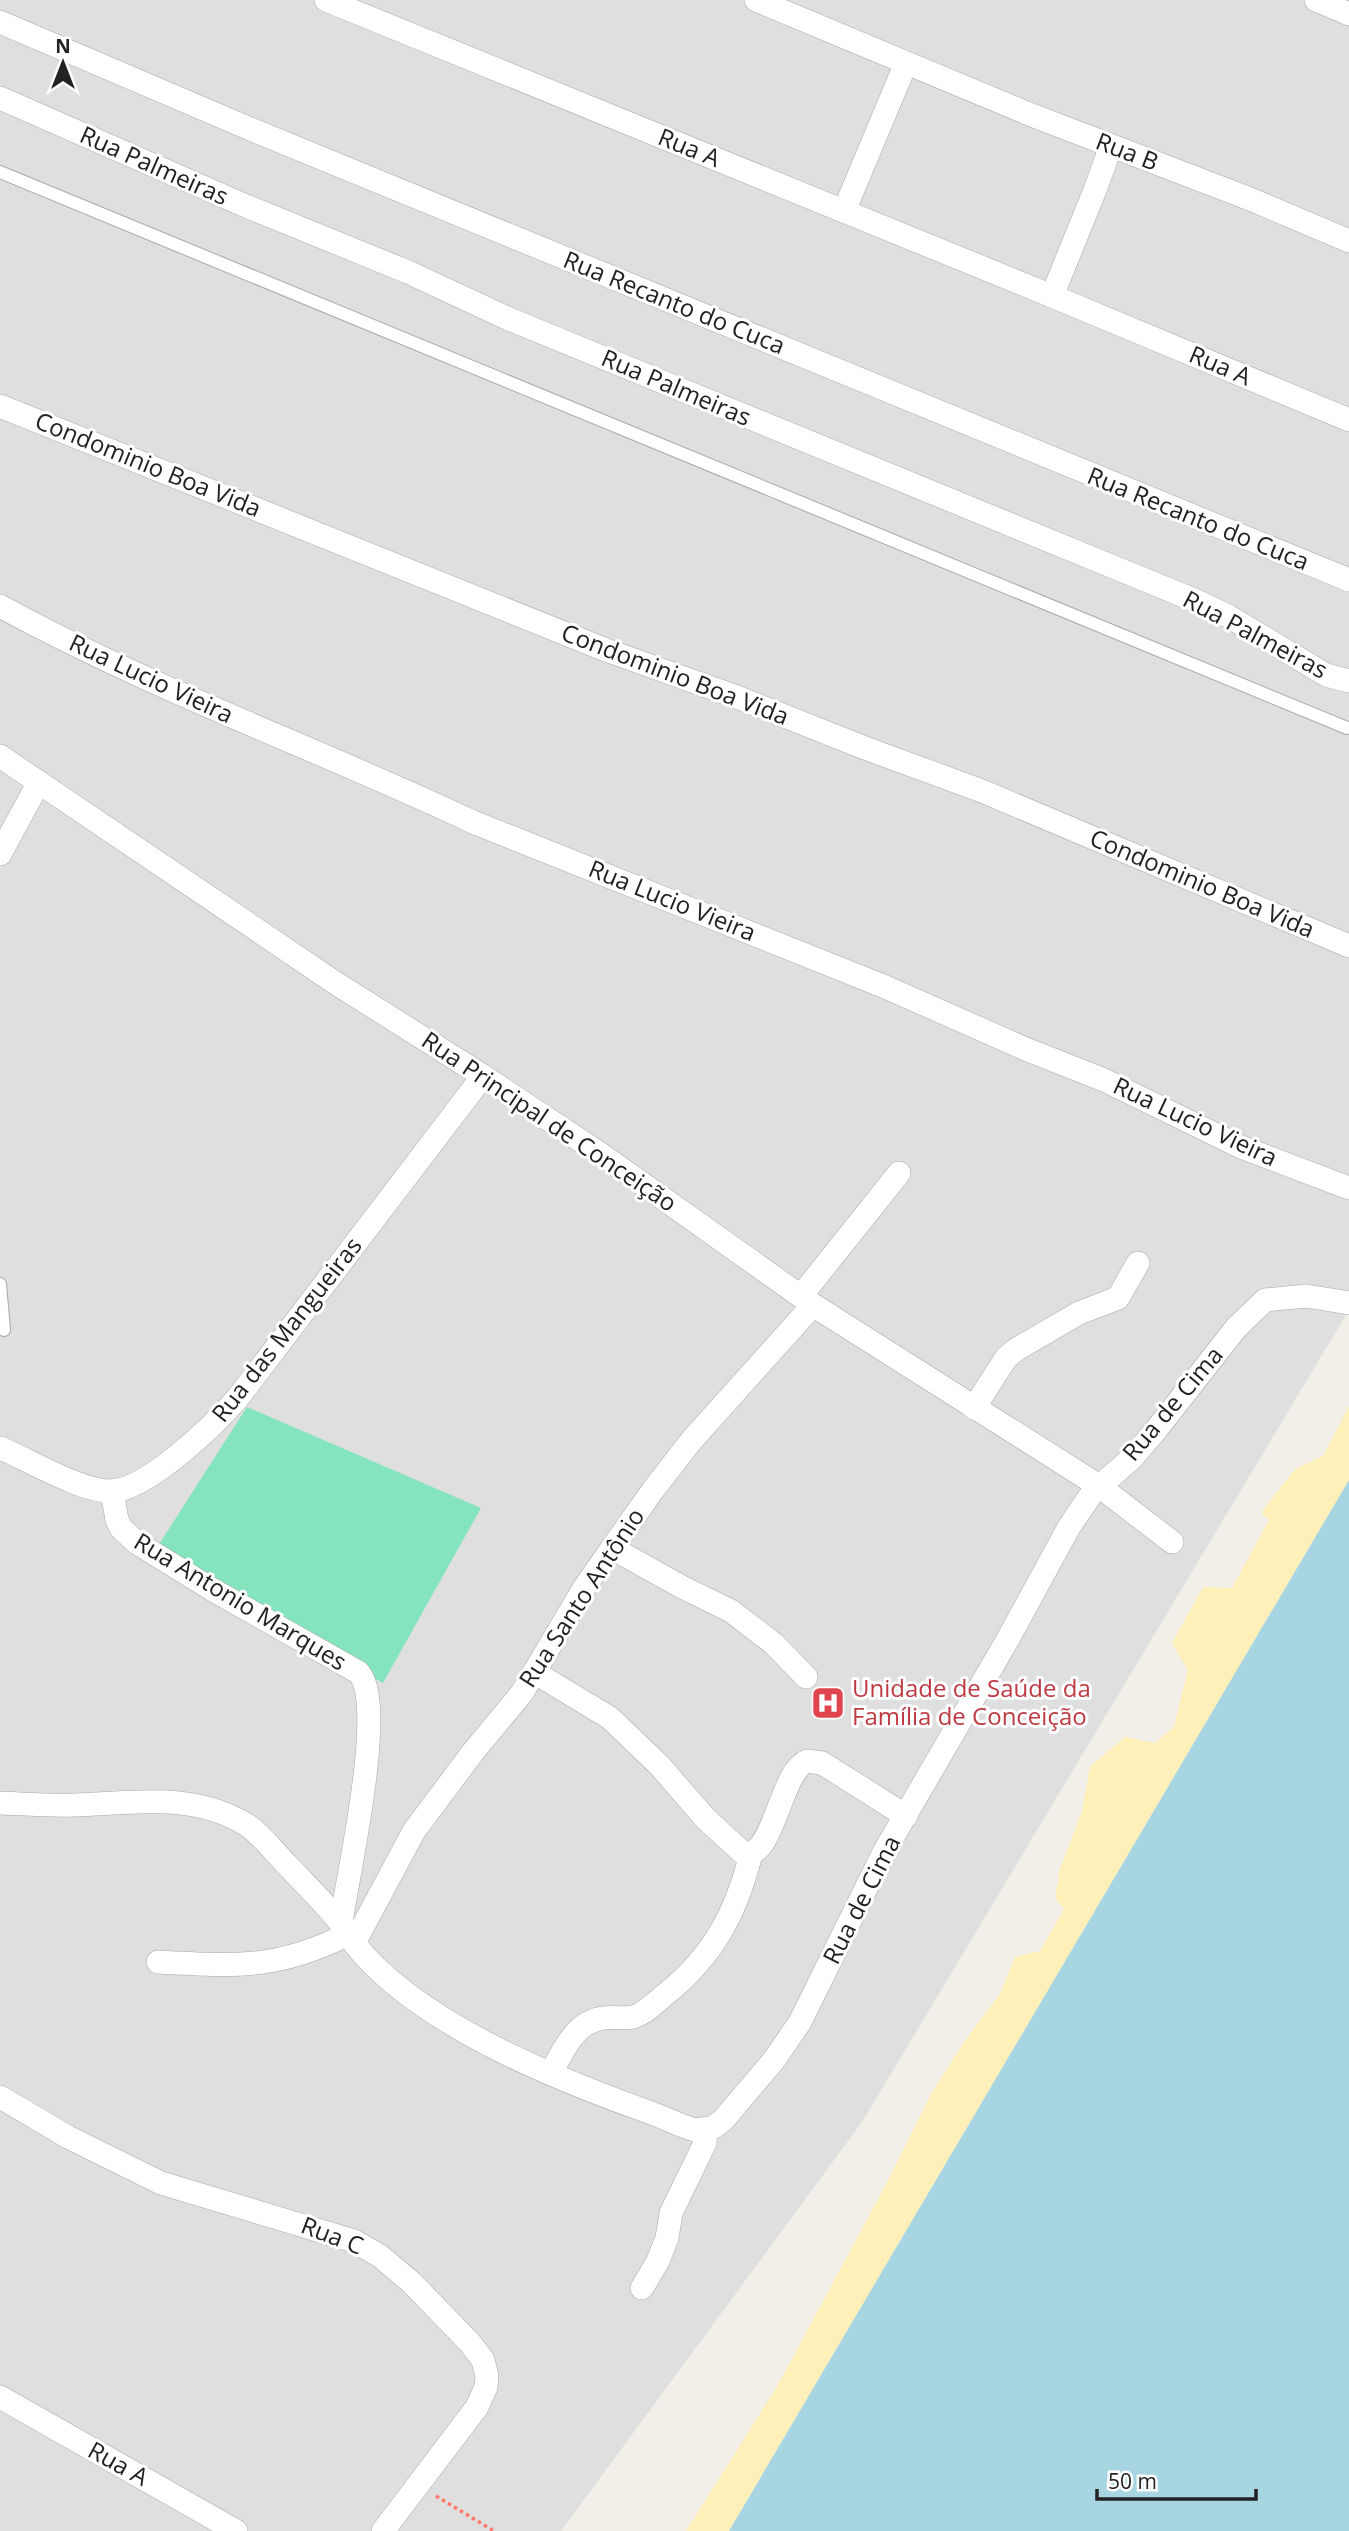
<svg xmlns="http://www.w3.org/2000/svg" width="1349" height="2531" font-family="'Open Sans',sans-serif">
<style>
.residential{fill:#e0dfdf}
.sand{fill:#fff0ba}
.pitch{fill:#84e4bd}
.water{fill:#a7d5e1}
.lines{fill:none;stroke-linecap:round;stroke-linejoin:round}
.lane-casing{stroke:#a9a9a9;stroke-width:14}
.street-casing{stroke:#a9a9a9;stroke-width:24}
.path{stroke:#ff7a6d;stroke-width:3.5;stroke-dasharray:3.5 3.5;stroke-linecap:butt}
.lane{stroke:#fff;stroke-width:12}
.street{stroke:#fff;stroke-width:23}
.labels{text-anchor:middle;stroke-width:6;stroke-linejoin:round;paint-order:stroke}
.street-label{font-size:24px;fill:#222;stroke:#fff}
.health-label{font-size:24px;fill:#be3a42;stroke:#fff;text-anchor:start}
</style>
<rect width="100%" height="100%" fill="#f2efe8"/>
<!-- residential -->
<polygon class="residential" points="0,0 1349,0 1349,1310 862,2122 561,2531 0,2531"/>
<!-- sand -->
<polygon class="sand" points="1349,1406 1349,1480 729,2531 686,2531 778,2385 885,2186 931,2094 964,2042 1000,1994 1015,1957 1040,1951 1064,1909 1055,1898 1060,1869 1082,1811 1090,1767 1125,1737 1155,1743 1174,1727 1188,1670 1172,1643 1203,1587 1232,1588 1269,1520 1261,1513 1295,1469 1323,1456"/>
<!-- pitch -->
<polygon class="pitch" points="247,1407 481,1508 383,1683 156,1549"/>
<!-- water -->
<polygon class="water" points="1349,1480 1349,2531 729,2531"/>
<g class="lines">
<defs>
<g id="lane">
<polyline points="0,172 1347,728"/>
<polyline points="0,1284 4,1330"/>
</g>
<g id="street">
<polyline points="326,0 1052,296 1349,420"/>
<polyline points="756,0 1029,114 1250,199 1349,241"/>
<polyline points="1316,0 1349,14"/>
<polyline points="0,22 248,128 1349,580"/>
<polyline points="0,98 246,206 408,272 509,319 1194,600 1228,616 1326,675 1349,681"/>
<polyline points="844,211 906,63"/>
<polyline points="1052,296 1095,190 1111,146"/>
<polyline points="0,406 606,650 734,696 865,748 982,791 1349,946"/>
<path d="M0,606c152,83 316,142 473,216l410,164 145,64 76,30 137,67 108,41"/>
<polyline points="0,756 334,982 483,1076 602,1155 813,1305 1099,1486 1172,1542"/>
<polyline points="0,854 39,782"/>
<polyline points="801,1296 899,1173"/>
<path d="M813,1305l-122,136 -38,49 -69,98 -62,105 -49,59 -59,79 -60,112c61,79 199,135 292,168 17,6 32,14 49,19l19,-3 10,-8 50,-59 26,-38 84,-170 124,-213 61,-112 23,-34 40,-35 24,-28 80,-102 29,-28 41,-4 43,7"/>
<polyline points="974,1408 1006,1358 1017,1349 1079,1313 1118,1298 1138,1263"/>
<path d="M0,1448c29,12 82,44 111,43 36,-1 102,-65 126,-92l246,-323"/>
<path d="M112,1491l5,29 4,8 16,15 76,47 145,82c30,29 -11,206 -17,251"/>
<polyline points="612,1548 682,1587 731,1611 774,1644 806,1677"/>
<path d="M534,1672l76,46 50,48 45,52 38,35c31,8 37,-82 64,-92l15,2 84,53"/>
<path d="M0,1803c25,1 50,3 75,2 59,-2 119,-13 172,20 16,11 28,28 42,42 20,21 39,39 57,63"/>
<path d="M158,1962c77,4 119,8 190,-28"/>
<path d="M551,2073c12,-22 24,-52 53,-55 11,-2 22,2 32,-2 11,-4 21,-15 30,-22 48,-39 70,-81 85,-140"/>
<polyline points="0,2097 68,2137 161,2183 354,2241 380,2256 412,2283 470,2343 483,2360 487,2376 486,2387 477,2407 383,2531"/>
<polyline points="642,2288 658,2261 667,2238 671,2213 705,2143 706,2130"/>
<polyline points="0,2397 236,2531"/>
</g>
</defs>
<!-- lane casing -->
<use href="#lane" class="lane-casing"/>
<!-- street casing -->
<use href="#street" class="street-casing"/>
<!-- path -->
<polyline class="path" points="436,2496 494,2531"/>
<!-- lane -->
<use href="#lane" class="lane"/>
<!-- street -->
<use href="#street" class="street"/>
</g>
<!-- icons -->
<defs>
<symbol id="hospital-square" viewBox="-11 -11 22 22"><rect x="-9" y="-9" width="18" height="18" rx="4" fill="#e0444e" stroke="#fff"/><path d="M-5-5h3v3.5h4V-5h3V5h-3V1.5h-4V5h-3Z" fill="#fff"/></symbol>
</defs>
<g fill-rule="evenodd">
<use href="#hospital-square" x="809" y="1684" width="38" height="38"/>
</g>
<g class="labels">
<!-- street labels -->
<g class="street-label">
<text transform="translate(689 148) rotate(22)" y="8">Rua A</text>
<text transform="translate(1127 152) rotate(21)" y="8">Rua B</text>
<text transform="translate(154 166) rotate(24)" y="8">Rua Palmeiras</text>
<text transform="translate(674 303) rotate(22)" y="8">Rua Recanto do Cuca</text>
<text transform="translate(1220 366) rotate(23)" y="8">Rua A</text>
<text transform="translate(676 388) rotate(23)" y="8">Rua Palmeiras</text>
<text transform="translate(148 465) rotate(22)" y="8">Condominio Boa Vida</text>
<text transform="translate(1198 519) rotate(22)" y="8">Rua Recanto do Cuca</text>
<text transform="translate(1255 635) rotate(28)" y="8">Rua Palmeiras</text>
<text transform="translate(675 675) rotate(21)" y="8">Condominio Boa Vida</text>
<text transform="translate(151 679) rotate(25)" y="8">Rua Lucio Vieira</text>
<text transform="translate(1202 884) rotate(23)" y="8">Condominio Boa Vida</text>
<text transform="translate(672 901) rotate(22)" y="8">Rua Lucio Vieira</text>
<text transform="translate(549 1122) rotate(34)" y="8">Rua Principal de Conceição</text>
<text transform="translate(1195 1122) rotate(25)" y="8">Rua Lucio Vieira</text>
<text transform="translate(287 1330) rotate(-52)" y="8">Rua das Mangueiras</text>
<text transform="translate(1173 1404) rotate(-50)" y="8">Rua de Cima</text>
<text transform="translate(582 1598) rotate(-57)" y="8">Rua Santo Antônio</text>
<text transform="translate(240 1602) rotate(31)" y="8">Rua Antonio Marques</text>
<text transform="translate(862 1900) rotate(-63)" y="8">Rua de Cima</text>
<text transform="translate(332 2236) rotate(21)" y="8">Rua C</text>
<text transform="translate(118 2464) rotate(29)" y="8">Rua A</text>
</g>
<!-- health labels -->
<g class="health-label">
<text x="852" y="1697">Unidade de Saúde da<tspan x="852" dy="28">Família de Conceição</tspan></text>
</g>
</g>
<!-- north arrow -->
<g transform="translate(63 63)" stroke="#ffffff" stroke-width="5" paint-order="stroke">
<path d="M0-5L12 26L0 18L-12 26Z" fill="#222222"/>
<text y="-10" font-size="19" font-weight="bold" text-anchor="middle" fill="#222222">N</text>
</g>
<!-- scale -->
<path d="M1097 2489v10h159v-10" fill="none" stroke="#222222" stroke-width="3.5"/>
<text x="1108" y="2489" font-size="21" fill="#222222" stroke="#ffffff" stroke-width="5" paint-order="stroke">50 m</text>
</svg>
